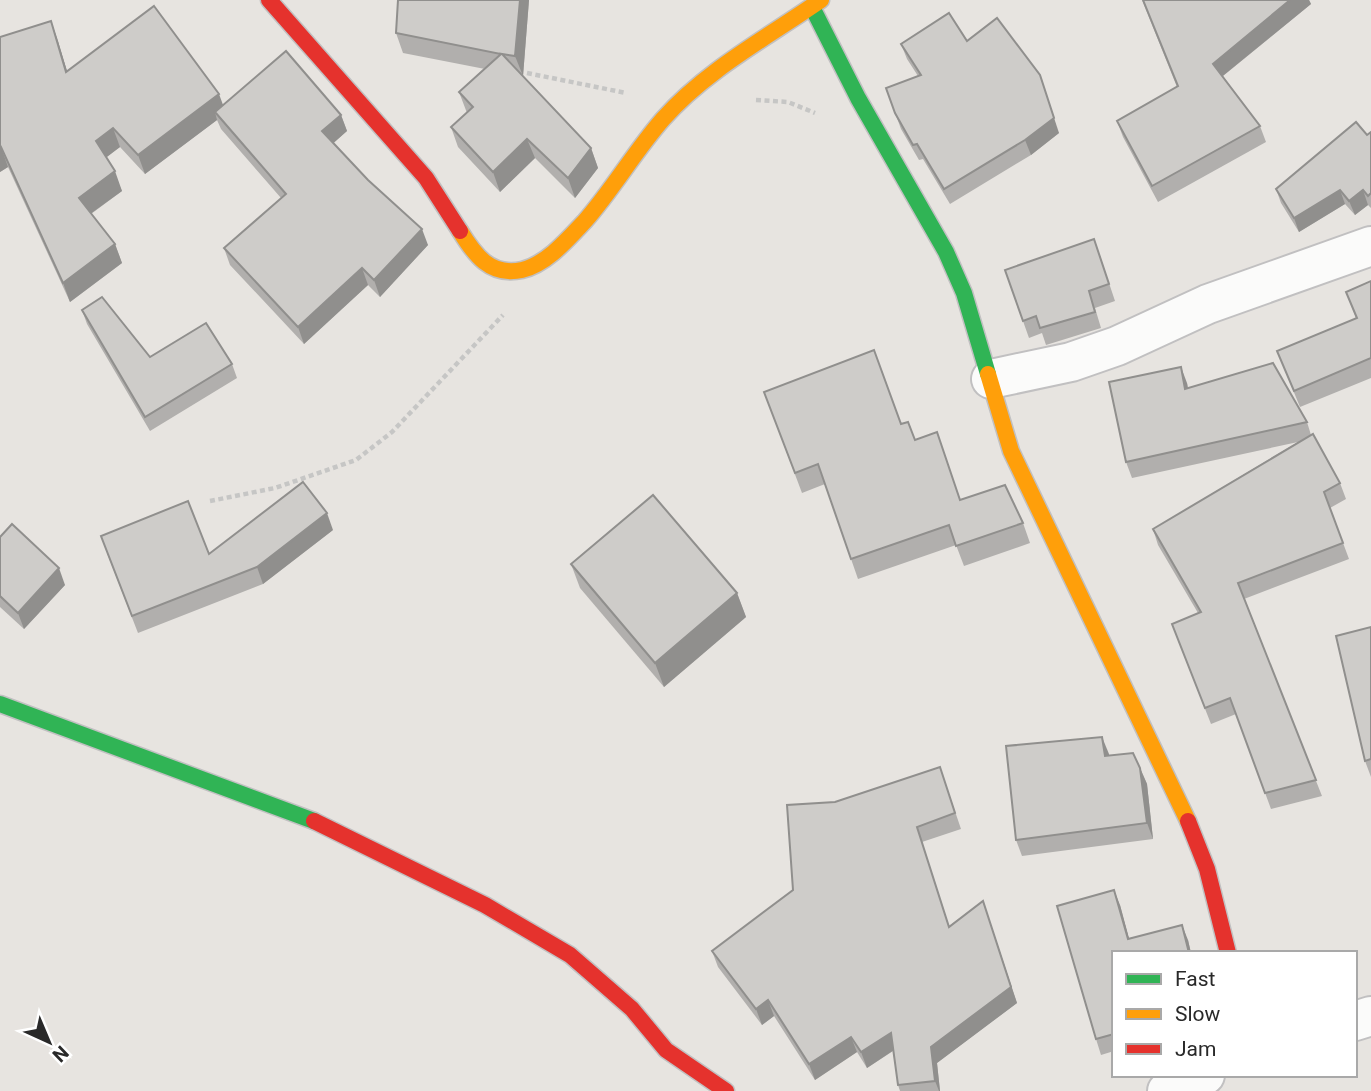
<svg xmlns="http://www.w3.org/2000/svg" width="1371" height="1091" font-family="Roboto,sans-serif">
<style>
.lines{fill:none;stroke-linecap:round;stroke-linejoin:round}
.street-casing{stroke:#c1c0c1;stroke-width:42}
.fast-casing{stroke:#c1c0c1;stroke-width:19}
.slow-casing{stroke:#c1c0c1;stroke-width:19}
.jam-casing{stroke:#c1c0c1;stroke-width:19}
.path{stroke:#c6c6c5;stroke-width:4.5;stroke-dasharray:5 3.5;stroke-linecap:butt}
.street{stroke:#fbfbfa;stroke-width:38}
.fast{stroke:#30b455;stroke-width:16}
.slow{stroke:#ff9f0a;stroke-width:16}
.jam{stroke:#e5322d;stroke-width:16}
.wall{fill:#b1afad}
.shaded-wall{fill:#908f8d}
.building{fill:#ceccc9;stroke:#908f8d;stroke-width:2}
</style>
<rect width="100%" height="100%" fill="#e7e4e0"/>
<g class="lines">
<defs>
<g id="street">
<polyline points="991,379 1071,362 1117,346 1208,304 1371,246"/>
<polyline points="1355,1021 1371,1016"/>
<polyline points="1167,1091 1205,1075"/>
</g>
<g id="fast">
<polyline points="812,7 858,98 946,252 964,293 988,374"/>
<polyline points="0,704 314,821"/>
</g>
<g id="slow">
<path d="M460,231c14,23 30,46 62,39 25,-6 46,-31 63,-49 28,-32 50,-70 78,-102 43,-49 105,-82 158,-119"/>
<polyline points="988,374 1011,451 1188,821"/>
</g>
<g id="jam">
<polyline points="269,0 426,178 460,231"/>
<polyline points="314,821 485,905 570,955 632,1009 666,1050 726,1091"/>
<polyline points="1188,821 1207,869 1228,953"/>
</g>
</defs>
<!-- street casing -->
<use href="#street" class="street-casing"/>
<!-- fast casing -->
<use href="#fast" class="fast-casing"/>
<!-- slow casing -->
<use href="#slow" class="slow-casing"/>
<!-- jam casing -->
<use href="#jam" class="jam-casing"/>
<!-- path -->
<g class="path">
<polyline points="527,73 626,93"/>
<polyline points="756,100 788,102 815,113"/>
<polyline points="210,501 275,488 356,460 392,432 503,315"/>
</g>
<!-- street -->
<use href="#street" class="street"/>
<!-- fast -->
<use href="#fast" class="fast"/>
<!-- slow -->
<use href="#slow" class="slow"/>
<!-- jam -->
<use href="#jam" class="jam"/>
</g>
<!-- wall -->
<g class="wall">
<polygon points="398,0 529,0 523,76 591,148 598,168 575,198 535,158 500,192 458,147 451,127 467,113 459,92 485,69 403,53 396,33"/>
<polygon points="1142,0 1309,0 1311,4 1223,76 1260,126 1266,142 1158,202 1123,137 1117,121 1177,87"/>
<polygon points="51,21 67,71 223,105 341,115 347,131 333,143 428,245 380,297 368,285 304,344 230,265 224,248 281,198 221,129 217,120 145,174 120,147 106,157 122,191 91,214 115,244 122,263 70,302 8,167 0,172 0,37"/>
<polygon points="967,41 1059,133 1031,155 950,204 923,159 919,160 901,129 886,88 918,76 907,59 901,44"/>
<polygon points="1371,132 1371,208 1368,205 1355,215 1345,204 1299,232 1281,203 1276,189"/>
<polygon points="1100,256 1115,301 1095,308 1101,328 1046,345 1042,333 1029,338 1005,270"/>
<polygon points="1371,281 1371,378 1300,407 1277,351 1356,318 1346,292"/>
<polygon points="82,310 150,357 232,364 237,378 150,431 87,324"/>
<polygon points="1187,383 1188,389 1307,422 1311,435 1340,483 1346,499 1330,508 1349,559 1244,599 1322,796 1271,809 1236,714 1211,724 1178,640 1198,613 1158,545 1153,529 1298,442 1132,478 1126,462"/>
<polygon points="764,392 901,424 961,500 1023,523 1030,543 964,566 956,545 858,579 825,484 802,493"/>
<polygon points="333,530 263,584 138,633 107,553 209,554"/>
<polygon points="0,537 65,585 24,629 0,607"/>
<polygon points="571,564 737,593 746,617 664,687 580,588"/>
<polygon points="1371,627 1371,777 1365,761"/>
<polygon points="1109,754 1109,756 1140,768 1147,784 1153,839 1022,856 1016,840"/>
<polygon points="940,767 961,829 922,842 949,926 983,901 1017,1003 937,1063 940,1091 900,1091 898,1085 893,1051 867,1068 857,1052 815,1080 774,1016 762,1025 718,967 712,951 793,890 835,802"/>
<polygon points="1120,905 1129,939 1188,940 1191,953 1114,953 1114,1051 1101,1055 1096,1039"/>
</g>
<!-- shaded-wall -->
<g class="shaded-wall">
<polygon points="520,0 529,0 523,76 515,56"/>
<polygon points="1290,0 1309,0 1311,4 1219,79 1213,64"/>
<polygon points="51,21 58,41 73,91 66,72"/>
<polygon points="1040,75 1059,133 1031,155 1025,140"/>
<polygon points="219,94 226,113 215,112 217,120 145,174 138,155"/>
<polygon points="341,115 347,131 328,148 322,131"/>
<polygon points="113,128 120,147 103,160 96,141"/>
<polygon points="527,139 535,158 500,192 493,172"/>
<polygon points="1,147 8,167 0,172 0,148"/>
<polygon points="591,148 598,168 575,198 568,178"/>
<polygon points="115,171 122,191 86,217 79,198"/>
<polygon points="1340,190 1345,204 1299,232 1294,218"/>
<polygon points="1363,190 1368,205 1355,215 1349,201"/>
<polygon points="422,229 428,245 380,297 374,280"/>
<polygon points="115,244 122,263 70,302 63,283"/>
<polygon points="362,268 368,285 304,344 298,327"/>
<polygon points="1181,367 1187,383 1191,406 1185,389"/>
<polygon points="327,513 333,530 263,584 257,567"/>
<polygon points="59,568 65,585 24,629 18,613"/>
<polygon points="737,593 746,617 664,687 655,663"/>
<polygon points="1102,737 1109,754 1111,773 1105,756"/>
<polygon points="1140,768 1147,784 1153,839 1147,823"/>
<polygon points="1114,890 1120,905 1133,953 1128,939"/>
<polygon points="983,901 1017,1003 937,1063 940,1091 939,1091 935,1081 931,1047"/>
<polygon points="1182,925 1188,940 1191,953 1189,953"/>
<polygon points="768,1000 774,1016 762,1025 756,1009"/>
<polygon points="891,1033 897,1048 867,1068 861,1052"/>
<polygon points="851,1037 857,1052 815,1080 809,1064"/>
</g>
<!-- building -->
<g class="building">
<polygon points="398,0 520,0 515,56 502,54 591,148 568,178 527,139 493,172 451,127 473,107 459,92 501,54 396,33"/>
<polygon points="1143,0 1290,0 1213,64 1260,126 1152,186 1117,121 1178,86"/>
<polygon points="154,6 219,94 138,155 113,128 96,141 115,171 79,198 115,244 63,283 1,147 0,148 0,37 51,21 66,72"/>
<polygon points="949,13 967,41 997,18 1040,75 1054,118 1025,140 944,189 917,144 913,145 895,113 886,88 921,75 901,44"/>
<polygon points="286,51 341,115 322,131 368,180 422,229 374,280 362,268 298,327 224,248 286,194 215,112"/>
<polygon points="1356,122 1367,135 1371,132 1371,193 1368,196 1363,190 1349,201 1340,190 1294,218 1276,189"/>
<polygon points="1094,239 1109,284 1089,291 1095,312 1040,328 1036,316 1023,321 1005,270"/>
<polygon points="1371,281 1371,358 1294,391 1277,351 1357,318 1346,292"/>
<polygon points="102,297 150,357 206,323 232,364 145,417 82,310"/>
<polygon points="874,350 901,424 908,422 915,440 937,432 960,500 1005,485 1023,523 956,546 949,525 851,559 818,464 795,473 764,392"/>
<polygon points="1273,363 1307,422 1126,462 1109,382 1181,367 1185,389"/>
<polygon points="1313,434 1340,483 1324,492 1343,543 1238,583 1316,780 1265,793 1230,698 1205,708 1172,624 1201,612 1153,529"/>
<polygon points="303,482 327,513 257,567 132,616 101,536 188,501 209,554"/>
<polygon points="653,495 737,593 655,663 571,564"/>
<polygon points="12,524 59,568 18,613 0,596 0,537"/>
<polygon points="1371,627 1371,759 1365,761 1336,636"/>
<polygon points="1102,737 1105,756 1133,753 1140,768 1147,823 1016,840 1006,746"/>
<polygon points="940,767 955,813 917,827 949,927 983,901 1011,987 931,1047 935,1081 898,1085 891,1033 861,1052 851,1037 809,1064 768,1000 756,1009 712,951 793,890 787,805 835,802"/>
<polygon points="1114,890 1128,939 1182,925 1189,953 1114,953 1114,1034 1096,1039 1057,906"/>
</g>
<!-- legend -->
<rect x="1112" y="951" width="245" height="126" fill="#ffffff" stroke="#a9a9a9" stroke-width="2"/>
<rect x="1126" y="974" width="35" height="10" fill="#30b455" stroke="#a9a9a9" stroke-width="2"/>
<text x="1175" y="986" font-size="21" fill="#292929">Fast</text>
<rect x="1126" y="1009" width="35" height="10" fill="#ff9f0a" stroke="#a9a9a9" stroke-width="2"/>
<text x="1175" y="1021" font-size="21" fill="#292929">Slow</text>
<rect x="1126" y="1044" width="35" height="10" fill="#e5322d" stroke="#a9a9a9" stroke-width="2"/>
<text x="1175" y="1056" font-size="21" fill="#292929">Jam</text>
<!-- north arrow -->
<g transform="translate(49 1042) rotate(136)" stroke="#ffffff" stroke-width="5" paint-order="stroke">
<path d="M0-5L12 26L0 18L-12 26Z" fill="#292929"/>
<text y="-10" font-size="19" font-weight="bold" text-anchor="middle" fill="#292929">N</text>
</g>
</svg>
